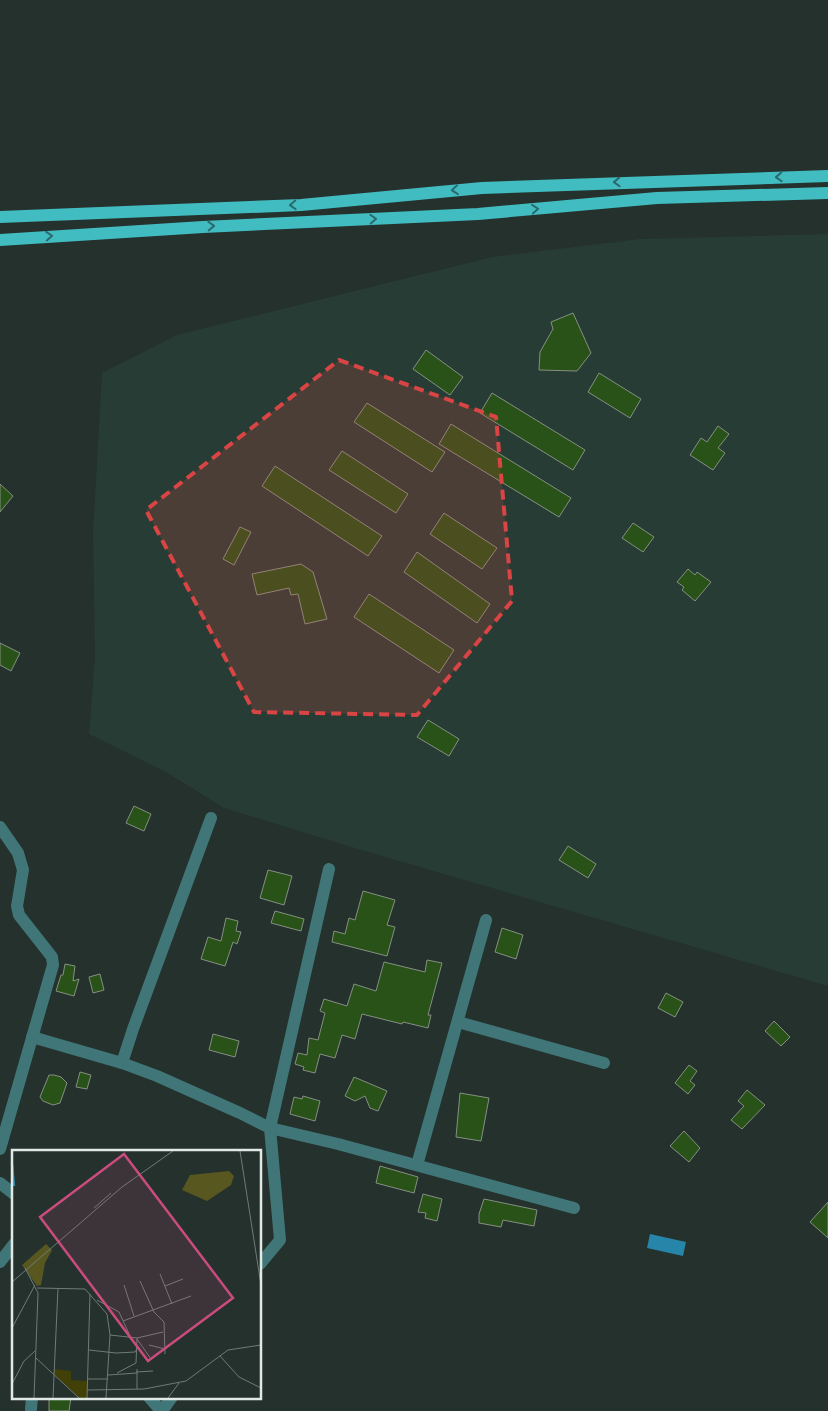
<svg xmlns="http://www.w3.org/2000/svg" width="828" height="1411" font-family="'Public Sans',sans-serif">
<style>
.built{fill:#273c34}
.water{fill:#2885aa}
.building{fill:#285217;stroke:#868f84}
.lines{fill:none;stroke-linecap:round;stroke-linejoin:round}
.street{stroke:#417678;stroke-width:12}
.primary{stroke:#41bdc2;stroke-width:12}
.oneway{stroke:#2a6a6c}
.marked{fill:#d84544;fill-opacity:0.2;stroke:#d84544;stroke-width:4;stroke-dasharray:10 6;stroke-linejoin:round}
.inset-river{fill:none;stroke:#2885aa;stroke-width:2.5}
.inset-road{fill:none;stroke:#707b76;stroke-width:1}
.view{fill:#ca4c7e;fill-opacity:0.15;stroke:#ca4c7e;stroke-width:2.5}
.inset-edge{fill:none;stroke:#e1e9e5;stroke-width:2.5}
</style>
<rect width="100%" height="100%" fill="#24312c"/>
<!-- built -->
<polygon class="built" points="828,234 828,986 365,851 224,808 166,772 89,734 95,657 93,532 102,373 177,335 492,257 640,239"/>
<!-- water -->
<polygon class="water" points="650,1234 686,1242 683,1256 647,1248"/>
<!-- building -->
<g class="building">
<polygon points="573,313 591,353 577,371 539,370 540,352 553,329 551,322"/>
<polygon points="426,350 463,377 450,395 413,369"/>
<polygon points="599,373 641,399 630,418 588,392"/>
<polygon points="492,393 585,450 573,470 480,413"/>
<polygon points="367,403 445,452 432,472 354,422"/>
<polygon points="451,424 571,498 559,517 439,444"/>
<polygon points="718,426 729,434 718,448 725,453 713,470 690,455 701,438 707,442"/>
<polygon points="342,451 408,494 396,513 329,470"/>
<polygon points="275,466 382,536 368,556 262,486"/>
<polygon points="0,484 13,496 0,512"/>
<polygon points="444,513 497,548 482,569 430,534"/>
<polygon points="633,523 654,537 643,552 622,538"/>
<polygon points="240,527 251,532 234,565 223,559"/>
<polygon points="417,552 490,604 477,623 404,572"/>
<polygon points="301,564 313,572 327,619 305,624 298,594 291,595 289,588 257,595 252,574"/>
<polygon points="688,569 695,575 697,572 711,582 695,601 682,590 684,587 677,582"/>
<polygon points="369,594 454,650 439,673 354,617"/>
<polygon points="0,643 20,653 11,671 0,665"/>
<polygon points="428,720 459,739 449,756 417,737"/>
<polygon points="134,806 151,814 144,831 126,823"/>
<polygon points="568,846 596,864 588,878 559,860"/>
<polygon points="268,870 292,876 284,905 260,898"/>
<polygon points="363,891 395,900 387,925 395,927 387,956 332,942 334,931 345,934 349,918 355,920"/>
<polygon points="275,911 304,919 301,931 271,923"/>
<polygon points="226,918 238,921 236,931 241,932 237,944 233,942 225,966 201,959 208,937 221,941"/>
<polygon points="502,928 523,935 516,959 495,952"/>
<polygon points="427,960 442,963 428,1015 431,1015 428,1028 403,1022 402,1024 362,1014 355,1039 342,1035 335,1058 320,1054 315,1073 303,1070 304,1067 295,1064 298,1053 307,1055 309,1038 318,1040 325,1013 320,1011 324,999 347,1006 354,984 376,991 384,962 425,972"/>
<polygon points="65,964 75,966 73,981 79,979 74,996 56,991 61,975 63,975"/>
<polygon points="100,974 104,990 93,993 89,977"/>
<polygon points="666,993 683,1002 675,1017 658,1008"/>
<polygon points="774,1021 790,1037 781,1046 765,1031"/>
<polygon points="213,1034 239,1041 235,1057 209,1050"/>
<polygon points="689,1065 697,1071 690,1081 695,1085 688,1094 675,1083"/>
<polygon points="80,1072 91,1075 87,1089 76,1087"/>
<polygon points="49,1075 54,1075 61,1077 67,1083 60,1103 53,1105 43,1101 40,1097"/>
<polygon points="354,1077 387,1091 378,1111 370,1108 365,1096 355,1101 345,1096"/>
<polygon points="747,1090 765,1105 742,1129 731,1120 744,1106 738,1101"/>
<polygon points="460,1093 489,1098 481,1141 456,1137"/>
<polygon points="303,1096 320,1101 315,1121 290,1114 294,1097 302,1099"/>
<polygon points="684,1131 700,1148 689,1162 670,1146"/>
<polygon points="380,1166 418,1177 414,1193 376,1183"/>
<polygon points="423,1194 442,1199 437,1221 425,1218 426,1213 418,1212"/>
<polygon points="484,1199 537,1210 534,1226 503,1220 501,1227 479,1223 479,1214"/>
<polygon points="828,1202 828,1238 810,1222"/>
<polygon points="49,1397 71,1397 69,1411 49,1411"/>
</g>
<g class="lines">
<!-- street -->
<g class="street">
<polyline points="0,827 18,853 23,870 17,906 19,915 52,957 53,965 0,1149"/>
<polyline points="458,1022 604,1063"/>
<polyline points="32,1037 122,1063 157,1076 240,1113 270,1128 338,1144 574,1208"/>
<polyline points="122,1063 133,1029 211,818"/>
<polyline points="417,1165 486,920"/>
<polyline points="0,1183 14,1194"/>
<polyline points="0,1262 14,1244"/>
<polyline points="260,1264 280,1240 270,1128 329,869"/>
<polyline points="149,1397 161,1411"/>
<polyline points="31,1409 32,1397"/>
<polyline points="162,1411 172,1397"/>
</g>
<!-- primary -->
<g class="primary">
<polyline points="0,217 301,205 482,188 828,176"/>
<polyline points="0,240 203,227 478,214 657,198 828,193"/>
</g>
</g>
<!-- one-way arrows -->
<defs><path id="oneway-chevron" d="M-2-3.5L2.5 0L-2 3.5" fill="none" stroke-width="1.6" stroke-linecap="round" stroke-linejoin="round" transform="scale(1.25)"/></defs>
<g class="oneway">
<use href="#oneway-chevron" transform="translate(779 177) rotate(178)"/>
<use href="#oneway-chevron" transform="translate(617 182) rotate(178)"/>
<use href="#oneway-chevron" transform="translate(455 190) rotate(174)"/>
<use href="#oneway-chevron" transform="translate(293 205) rotate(177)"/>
<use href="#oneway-chevron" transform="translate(535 209) rotate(-5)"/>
<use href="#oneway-chevron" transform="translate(373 219) rotate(-3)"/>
<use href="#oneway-chevron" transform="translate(211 226) rotate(-2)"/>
<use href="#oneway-chevron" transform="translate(49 236) rotate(-4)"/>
</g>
<!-- marked area -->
<path class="marked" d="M339,360l157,57 16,184 -95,114 -163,-3 -108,-202z"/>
<!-- overview -->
<g transform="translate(12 1150)">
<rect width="249" height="249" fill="#24312c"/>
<path d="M42,219l17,2v9l17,1 -1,17h-8l-26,-25z" fill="#414007"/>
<path d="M217,21l5,5 -3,9 -24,16 -25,-11 8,-15zM34,94l6,6 -7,13 -4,22 -4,1 -15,-21z" fill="#585720"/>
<path class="inset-river" d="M0,14l2,22"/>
<path class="inset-road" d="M228,1l21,134M82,58l17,-15M13,118l13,25 -4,105M148,124l12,30M128,131l14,31 10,10 1,32M0,132l110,-95 51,-36M112,135l10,31M153,136l18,-7M25,138l48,1 22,25 3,21 -4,63M85,150l22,12 12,26M111,171l68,-25M0,178l23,-43M98,185l27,3 26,-6M125,189l14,20M137,195l16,4M77,200l27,3 19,-1 2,-3M208,206l19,21 22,11M24,208l43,40M125,219v20M124,222l17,-1M105,223l19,-10 1,-25M96,225l29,-2M76,229h20M0,234l12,-23 11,-10M75,240l57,-1 42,-8 42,-31 33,-5M41,248l5,-110M75,248l3,-104M156,248l11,-15"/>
<path class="view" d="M112,4l109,144 -85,63 -108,-144z"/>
<rect width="249" height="249" class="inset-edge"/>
</g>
</svg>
